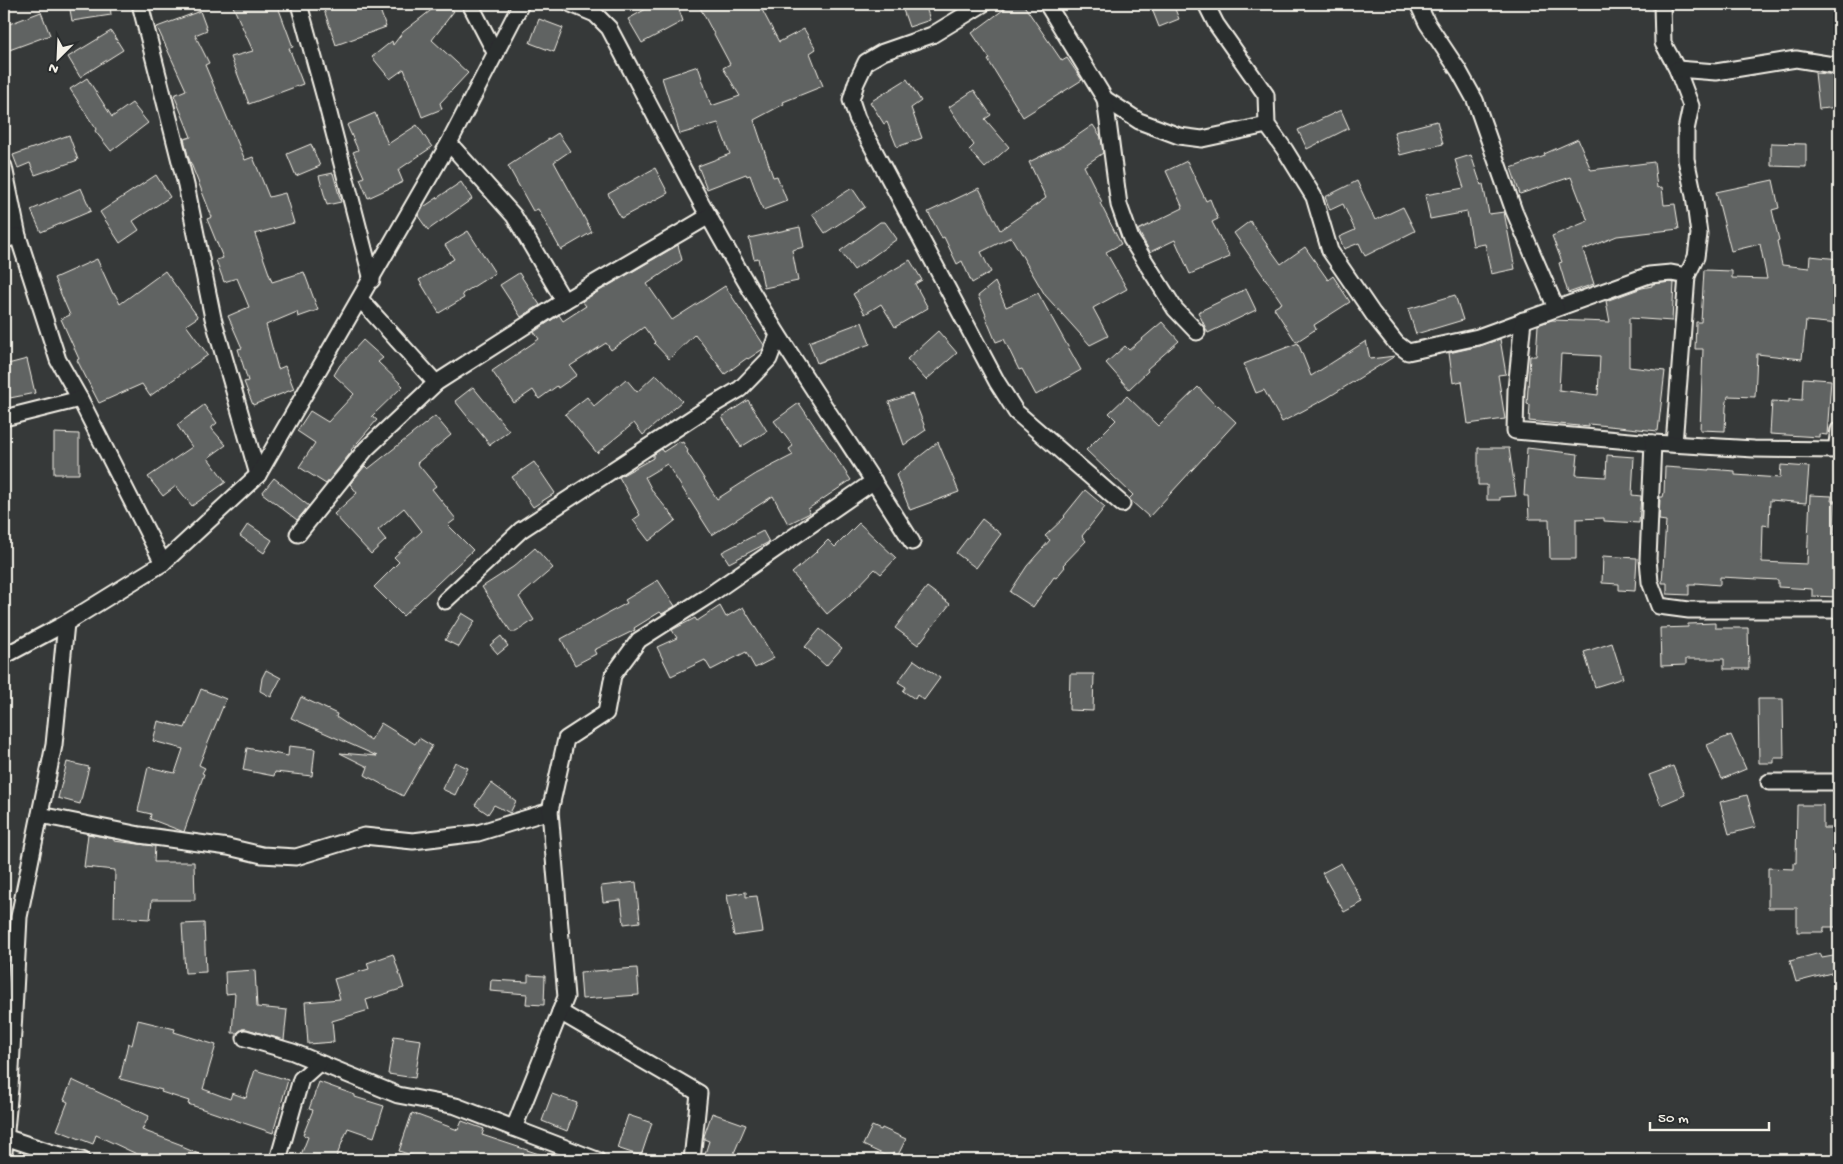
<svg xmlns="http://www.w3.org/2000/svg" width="1843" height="1164" font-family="'Gochi Hand',sans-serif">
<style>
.building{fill:#616362;stroke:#f4f1e8;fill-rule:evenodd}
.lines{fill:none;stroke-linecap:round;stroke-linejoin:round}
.minor-casing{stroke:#f4f1e8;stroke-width:19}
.minor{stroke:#2a2d2e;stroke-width:15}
</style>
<rect width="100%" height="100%" fill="#363939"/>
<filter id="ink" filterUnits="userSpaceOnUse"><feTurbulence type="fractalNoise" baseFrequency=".02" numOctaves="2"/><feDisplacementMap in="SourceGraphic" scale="10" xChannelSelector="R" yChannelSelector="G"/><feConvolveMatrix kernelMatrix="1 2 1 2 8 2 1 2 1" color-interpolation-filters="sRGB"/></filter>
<g filter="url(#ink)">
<!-- building -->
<g class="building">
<polygon points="69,4 110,4 111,15 72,21"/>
<polygon points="232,4 277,4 293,47 289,48 303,84 249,104 231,57 253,51"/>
<polygon points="322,4 378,4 386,27 336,45"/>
<polygon points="439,4 444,4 454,11 432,40 468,73 440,103 442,109 422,117 404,69 390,79 372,57 392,41 393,45 403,32"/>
<polygon points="655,4 677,4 683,21 642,43 628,19"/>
<polygon points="698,4 759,4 779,42 804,29 816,49 810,53 823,86 783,102 784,104 754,120 773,177 777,176 787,201 763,210 750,175 747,176 746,174 707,189 698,166 730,154 718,123 680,134 662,78 698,66 711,106 740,96 723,68 730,64"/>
<polygon points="901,4 925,4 930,20 909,27"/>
<polygon points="1011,4 1023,4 1062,61 1067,58 1082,80 1023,117 988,60 990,59 972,33"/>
<polygon points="1150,4 1173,4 1179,19 1159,27"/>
<polygon points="200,11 207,30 195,35 209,63 205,65 245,160 253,157 269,197 285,193 294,223 255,234 272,282 304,272 318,310 298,317 297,312 266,325 278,369 285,366 294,389 253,405 244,382 248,381 238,349 242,348 228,316 249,307 237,278 224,282 216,260 223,258 207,219 212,217 188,156 184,139 191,137 174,95 186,90 157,27"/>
<polygon points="41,12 50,35 4,52 4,26"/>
<polygon points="539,19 563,28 554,52 530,43"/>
<polygon points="111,31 123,50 80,77 68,57"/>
<polygon points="1815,73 1839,75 1839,107 1819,109"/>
<polygon points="87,78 112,117 132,103 148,123 111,151 95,131 96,129 70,89"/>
<polygon points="907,79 921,101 911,108 922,138 897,147 887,122 884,124 870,102"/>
<polygon points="974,90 991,115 985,119 1009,147 985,168 969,150 974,145 949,107"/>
<polygon points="1341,110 1349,128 1307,149 1298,130"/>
<polygon points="375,113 388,144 417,125 432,147 398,170 403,182 368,198 360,179 364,177 353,152 358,150 347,125"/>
<polygon points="1437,121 1443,144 1400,155 1394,132"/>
<polygon points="1093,125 1101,137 1103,153 1084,166 1102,202 1100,203 1121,244 1106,252 1127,289 1093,308 1108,336 1090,345 1045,295 1011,237 981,252 991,272 972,283 962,261 957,264 944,237 942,238 928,212 979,188 1000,230 1046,198 1029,162 1062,146"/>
<polygon points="558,133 570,151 554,162 592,232 561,250 538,209 533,211 508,166"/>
<polygon points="69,135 78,160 35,175 30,163 18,168 13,155"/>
<polygon points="1578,139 1591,170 1654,162 1657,188 1662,187 1664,205 1675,204 1679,229 1617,236 1583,250 1594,284 1568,293 1559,263 1562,262 1552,236 1588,221 1571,177 1520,194 1511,168 1545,156 1544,154"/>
<polygon points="1771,143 1806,144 1806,167 1771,166"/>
<polygon points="311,144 320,166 296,176 287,154"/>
<polygon points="1471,155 1481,185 1483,184 1489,214 1504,212 1515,269 1491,274 1485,244 1473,246 1467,212 1430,219 1425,195 1464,188 1455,160"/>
<polygon points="1187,161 1206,201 1210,199 1218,219 1212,222 1230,257 1190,274 1175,240 1150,252 1138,230 1183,208 1166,171"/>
<polygon points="655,168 668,193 621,218 608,194"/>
<polygon points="333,173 341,202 327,205 319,176"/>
<polygon points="156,175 170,197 133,221 139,230 120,243 100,212"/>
<polygon points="1773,180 1779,208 1772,210 1779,240 1777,241 1782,265 1809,268 1810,256 1839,259 1836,295 1839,295 1839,324 1806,321 1802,359 1757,354 1755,397 1728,396 1726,407 1725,431 1700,430 1703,349 1695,349 1696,322 1701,322 1704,270 1732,271 1732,278 1767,279 1760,244 1731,251 1716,192"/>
<polygon points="1357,181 1375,220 1403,207 1415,231 1365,256 1359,243 1344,249 1339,237 1355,230 1343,204 1330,210 1325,197"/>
<polygon points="461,182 472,199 428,230 418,216 422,208"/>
<polygon points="81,188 91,211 41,232 31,210"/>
<polygon points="852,188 865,207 825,233 812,214"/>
<polygon points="1250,221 1281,264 1305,247 1328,280 1333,276 1350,302 1314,325 1316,329 1296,342 1274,308 1282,303 1234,233"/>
<polygon points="880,222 885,222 897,239 854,270 840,251"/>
<polygon points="800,227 804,247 792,250 798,281 764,288 758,258 754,259 749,238"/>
<polygon points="468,231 495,273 462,294 464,298 439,313 419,280 454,259 445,245"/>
<polygon points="678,245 682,260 647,284 672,320 725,286 764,345 763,349 748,359 747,358 725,374 695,334 669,359 654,343 655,342 644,327 611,350 606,343 570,366 577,375 558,388 557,386 539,399 533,390 514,403 492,371 539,339 534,332 559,315 563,321 586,306 582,301 584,300"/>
<polygon points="97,259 113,294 115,294 120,304 165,271 198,317 186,325 208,355 150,396 142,384 99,403 77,360 79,359 61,319 70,315 54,278"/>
<polygon points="910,260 922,280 915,284 928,308 895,327 881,304 865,314 853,294"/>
<polygon points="519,273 540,305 521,317 500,285"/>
<polygon points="995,282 1006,307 1038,293 1081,370 1036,395 1022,369 1019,370 1004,339 996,342 985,316 986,315 978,296"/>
<path d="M1671,282l3,1 -2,38 -43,-3v49l36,4 -7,60 -69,-7v3l-60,-6 1,-16 -3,-1 3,-48h6l2,-31 14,-5 58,2 -4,-21 36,-13 10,-2v-2zM1561,354l39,2 -2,39 -39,-5z"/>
<polygon points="1246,289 1256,310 1208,333 1198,312"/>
<polygon points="1455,295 1463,320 1416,334 1408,309"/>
<polygon points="862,322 870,344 817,363 809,342"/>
<polygon points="1162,322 1179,341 1147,369 1148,371 1129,389 1106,363 1125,346 1129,350"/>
<polygon points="938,331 957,353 926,380 907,359"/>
<polygon points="1500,339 1506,374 1498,375 1505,419 1468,424 1462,381 1453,383 1449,353 1480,346"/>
<polygon points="363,340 383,358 378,362 403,386 372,416 377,420 351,450 352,451 326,484 299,467 315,443 297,431 310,411 328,422 354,394 334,375 340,365"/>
<polygon points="1366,341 1370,359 1395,356 1327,398 1282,422 1264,390 1256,393 1244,364 1298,343 1311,376"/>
<polygon points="27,359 35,393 10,398 4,373 4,365"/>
<polygon points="656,374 682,401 643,435 634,423 597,453 565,414 587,397 594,406 626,379 637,392"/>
<polygon points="1803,378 1831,380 1827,435 1819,434 1819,437 1770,434 1772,401 1789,402 1789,399 1802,400"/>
<polygon points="473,387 509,431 490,445 455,401"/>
<polygon points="1198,387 1217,407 1218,405 1236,422 1149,517 1131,501 1129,499 1133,495 1086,450 1116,420 1109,413 1127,396 1158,426"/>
<polygon points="912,394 926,430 904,445 889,402"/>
<polygon points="748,400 767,431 741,447 722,417"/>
<polygon points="799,403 851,480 808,509 810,513 788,524 773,496 712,535 667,464 645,477 653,492 676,520 649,541 633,520 640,515 619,477 653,458 653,455 661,449 663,452 680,441 681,443 683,442 688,451 687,452 717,499 756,474 793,455 789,449 793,446 774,421"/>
<polygon points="204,405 217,423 212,427 212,429 226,445 208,458 226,482 192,506 176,486 163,496 148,477 192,447 177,425"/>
<polygon points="435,416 451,435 417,463 436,486 432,489 456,519 448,525 473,550 403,616 374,587 399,562 394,557 422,531 404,508 378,530 386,540 371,554 334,514 357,493 350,484 365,466 368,469"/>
<polygon points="54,433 79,434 79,474 54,474"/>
<polygon points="938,442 959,492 910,510 896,475"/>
<polygon points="1478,448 1509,448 1516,496 1500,497 1500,500 1487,500 1487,485 1478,485"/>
<polygon points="1527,448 1578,454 1576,475 1606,477 1607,455 1634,457 1632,495 1641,496 1639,523 1604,521 1604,518 1576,519 1576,559 1550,559 1549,519 1529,519 1528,496 1524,496"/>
<polygon points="534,462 555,493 533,507 512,477"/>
<polygon points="1781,465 1809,467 1806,503 1770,500 1769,526 1763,525 1762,562 1807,564 1810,495 1832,496 1831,501 1835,501 1834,534 1838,535 1836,563 1839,563 1838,597 1812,596 1812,589 1778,587 1778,580 1720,577 1720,585 1695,583 1695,585 1689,585 1689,595 1667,594 1667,583 1662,583 1666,521 1659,520 1660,497 1663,497 1664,493 1665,467 1709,470 1709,469 1735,471 1735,475 1780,478"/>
<polygon points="274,478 309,506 297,520 262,493"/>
<polygon points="1085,490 1105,507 1082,536 1086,541 1063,565 1065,567 1056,578 1054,577 1033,607 1010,592 1027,566 1050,540 1045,536 1065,517 1064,516"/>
<polygon points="982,519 1001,534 976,568 956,553"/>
<polygon points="859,523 896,558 881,574 875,569 852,593 827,614 792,573 815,553 828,540 835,547"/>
<polygon points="248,524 272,540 264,553 240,536"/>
<polygon points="763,531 769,542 729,563 722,552"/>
<polygon points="535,548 553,568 519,597 534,620 516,632 511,632 482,587 513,567"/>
<polygon points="1603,556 1637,558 1635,591 1619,590 1619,584 1602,583"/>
<polygon points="658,580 675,606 662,614 660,612 634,628 635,630 594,650 596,654 575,665 561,639 627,603 625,600"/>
<polygon points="927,587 950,604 918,645 895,628"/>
<polygon points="720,606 726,617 743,607 774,658 755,668 746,652 711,670 705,660 671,676 657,647 677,638 672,630 695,618 697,621"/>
<polygon points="462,613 475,621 459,647 445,640"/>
<polygon points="1715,623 1715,628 1748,628 1749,669 1724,669 1724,659 1686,659 1686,665 1661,666 1660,628 1688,627 1688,624"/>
<polygon points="820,629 842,648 826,666 805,647"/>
<polygon points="501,636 508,646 498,654 490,645"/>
<polygon points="1612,643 1623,678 1595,687 1584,652"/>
<polygon points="914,660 940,678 924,700 917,695 915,699 903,691 906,687 898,682"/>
<polygon points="266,670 281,678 271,697 260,691 262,678"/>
<polygon points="1070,674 1094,674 1093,711 1069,710"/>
<polygon points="201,689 226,699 199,765 205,768 202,773 204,774 184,832 150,819 151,814 138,811 148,767 175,773 183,749 153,741 158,721 185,728"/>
<polygon points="301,697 337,714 336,717 371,740 381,723 415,744 419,738 432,746 403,796 365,775 368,767 340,753 377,756 291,718"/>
<polygon points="1758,699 1783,699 1784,758 1774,758 1774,763 1759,763"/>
<polygon points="1731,735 1746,769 1722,779 1707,745"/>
<polygon points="289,746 315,749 312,776 275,772 274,776 243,770 247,748 288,756"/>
<polygon points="67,762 89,767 80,804 58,798"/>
<polygon points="455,762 468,768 455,795 442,789"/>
<polygon points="1673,766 1685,795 1661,805 1649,775"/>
<polygon points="491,783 516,801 510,813 494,805 488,814 475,805"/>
<polygon points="1747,795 1756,827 1729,834 1720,802"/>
<polygon points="1797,805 1823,805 1823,828 1839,828 1839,927 1824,927 1824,932 1797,932 1797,908 1768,908 1768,868 1794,869 1794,863 1796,863"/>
<polygon points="88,834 114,839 114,841 155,846 154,862 194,862 195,900 152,900 150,919 114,917 115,870 84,867"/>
<polygon points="1341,863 1363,902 1344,912 1322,873"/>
<polygon points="636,882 640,922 624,924 621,900 603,902 601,886"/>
<polygon points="746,892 746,897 757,896 763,932 734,936 727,895"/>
<polygon points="204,923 206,972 185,973 182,924"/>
<polygon points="1820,953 1822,958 1839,955 1839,971 1796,982 1790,961"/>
<polygon points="393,954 404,988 366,1000 369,1010 332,1021 334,1042 308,1044 305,1002 340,999 334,979 369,969 367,963"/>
<polygon points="637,968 639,995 582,999 580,972"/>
<polygon points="255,970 257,1007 287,1010 284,1040 247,1029 242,1029 237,1033 232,1033 235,993 226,994 225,972"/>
<polygon points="528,975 545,976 544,1005 526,1004 527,994 490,991 491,980 528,982"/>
<polygon points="138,1020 175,1029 174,1032 216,1045 203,1089 230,1099 232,1093 246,1098 255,1070 288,1080 273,1133 188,1104 189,1101 161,1092 162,1090 120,1079 128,1043 132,1045"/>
<polygon points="394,1036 421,1040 415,1078 388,1074"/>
<polygon points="72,1080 149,1116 142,1130 182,1145 182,1147 213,1160 141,1160 143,1157 96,1135 93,1144 57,1130 68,1102 64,1100"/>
<polygon points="319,1082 355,1095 355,1097 384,1106 374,1137 348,1128 335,1160 299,1160 308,1137 303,1135 313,1110 309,1109"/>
<polygon points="552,1094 577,1103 567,1131 542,1121"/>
<polygon points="412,1113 458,1130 462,1121 484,1129 482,1135 551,1158 551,1160 425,1160 399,1151"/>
<polygon points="712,1113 746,1125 731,1160 703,1160 709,1141 704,1139 704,1136"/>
<polygon points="628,1115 652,1123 641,1156 617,1148"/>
<polygon points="872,1126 881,1130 882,1128 906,1139 898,1155 893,1153 891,1158 863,1145"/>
</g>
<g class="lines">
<defs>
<g id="minor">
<polyline points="140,4 186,185 213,318 258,475"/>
<polyline points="299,4 325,98 372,280"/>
<polyline points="470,4 496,54"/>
<path d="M571,4l24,10 14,14c55,104 107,209 170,308 44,69 90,137 133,206"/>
<polyline points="983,4 932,35 883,52 866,62 856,83 851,100 857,118 997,382 1016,412 1122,504"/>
<polyline points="1047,4 1105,99 1139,121 1179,136 1202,139 1267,125"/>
<polyline points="1206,4 1216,24 1266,95 1267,125 1285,150 1314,197 1330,251 1373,314 1396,343 1408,352 1478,337 1649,275 1671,273 1687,276"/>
<polyline points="1418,4 1427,23 1459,71 1475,100 1514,211 1556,308"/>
<polyline points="1662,4 1663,43 1677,69 1691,106 1686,130 1686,159 1694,196 1699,234 1696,257 1687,276 1674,444"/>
<polyline points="1677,69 1716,72 1796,59 1839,66"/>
<polyline points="1105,99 1119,205 1131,239 1175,309 1197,332"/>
<polyline points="449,143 514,216 564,301"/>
<polyline points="4,167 18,236 58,360 80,399 163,563"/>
<polyline points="4,240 18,236"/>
<polyline points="360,299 436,383"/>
<polyline points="1523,320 1516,390 1515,431 1653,443 1754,449 1839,450"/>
<polyline points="4,418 80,399"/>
<polyline points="1653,443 1648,559 1650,582 1659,606 1689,610 1839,610"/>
<polyline points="1836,450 1839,430"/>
<polyline points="298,534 366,449 436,383 564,301 709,216"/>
<polyline points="445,601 521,530 706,409 740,389 769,359 778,335"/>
<polyline points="4,656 66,623 163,563 258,475 449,143 521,4"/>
<polyline points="1769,782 1839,782"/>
<polyline points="40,815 140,835 228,847 262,855 296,857 364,836 413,841 478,833 550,811"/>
<polyline points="560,1012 699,1093 692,1160"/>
<polyline points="245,1038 293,1052 398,1095 456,1106 597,1160"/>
<polyline points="514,1128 566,997 550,811 566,739 606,713 613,675 639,640 708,596 874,481"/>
<polyline points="5,1137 53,1153 82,1160"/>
<polyline points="4,1152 10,1088 19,917 54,745 66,623"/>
<polyline points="278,1160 301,1079 319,1063"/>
</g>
</defs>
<!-- minor casing -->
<use href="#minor" class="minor-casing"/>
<!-- minor -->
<use href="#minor" class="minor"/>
</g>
</g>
<!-- margin -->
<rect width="1843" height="1164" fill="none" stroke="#2a2d2e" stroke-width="20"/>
<rect x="10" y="10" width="1823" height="1144" fill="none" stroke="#f4f1e8" stroke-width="2" filter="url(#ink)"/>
<!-- north arrow -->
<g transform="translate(58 58) rotate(204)" stroke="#2a2d2e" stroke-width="4" paint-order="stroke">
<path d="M0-4L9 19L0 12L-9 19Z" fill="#f4f1e8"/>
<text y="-8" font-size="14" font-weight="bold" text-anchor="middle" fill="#f4f1e8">N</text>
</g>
<!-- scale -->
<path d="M1650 1122v8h119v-8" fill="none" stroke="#f4f1e8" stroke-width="2.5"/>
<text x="1658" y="1122" font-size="15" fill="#f4f1e8" stroke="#2a2d2e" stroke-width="4" paint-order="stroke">50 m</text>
</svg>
